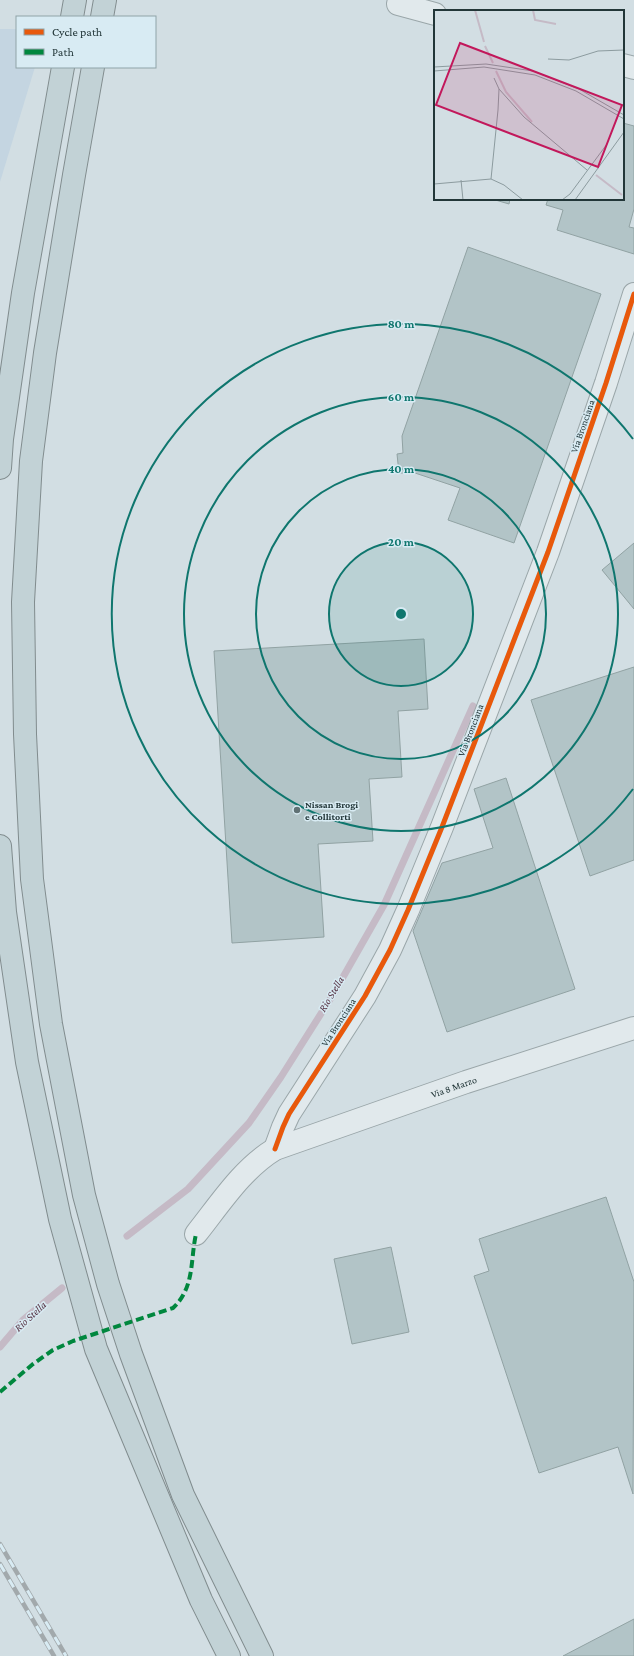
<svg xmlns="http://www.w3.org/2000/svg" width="634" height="1656" font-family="'Crimson Pro',serif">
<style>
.farmland{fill:#c4d5e1}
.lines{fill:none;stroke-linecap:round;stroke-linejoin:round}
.stream{stroke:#c5bac6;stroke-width:7}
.building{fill:#b2c4c7;stroke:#91a2a3}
.street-casing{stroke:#9aa6a9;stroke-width:24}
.highway-casing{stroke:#818c8e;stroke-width:24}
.street{stroke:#e1e9ec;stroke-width:22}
.highway{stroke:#c2d2d6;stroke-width:22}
.rail-casing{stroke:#a2a9ac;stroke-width:4.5}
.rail{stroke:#d8ebf3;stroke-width:3;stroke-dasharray:9;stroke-linecap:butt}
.quiet{stroke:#00873e;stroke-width:4;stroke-dasharray:8 4;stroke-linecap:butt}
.cycleway-casing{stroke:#d8ebf3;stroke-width:8}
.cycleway{stroke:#e8590c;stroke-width:5}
.ring{fill:none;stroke:#0f766e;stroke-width:2}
.poi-dot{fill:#607174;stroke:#d8ebf3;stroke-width:1.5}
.labels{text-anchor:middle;stroke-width:3;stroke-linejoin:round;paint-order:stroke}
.street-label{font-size:10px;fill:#223638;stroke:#d8ebf3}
.poi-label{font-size:10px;font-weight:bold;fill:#223638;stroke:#d8ebf3;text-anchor:start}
.water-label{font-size:11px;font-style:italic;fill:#563243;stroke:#d8ebf3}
.inset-river{fill:none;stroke:#c5bac6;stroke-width:2}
.inset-road{fill:none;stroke:#8c9b9f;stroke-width:1}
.view{fill:#c2185b;fill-opacity:0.15;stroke:#c2185b;stroke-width:2}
.inset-edge{fill:none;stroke:#223638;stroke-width:2}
.centre{fill:#0f766e;stroke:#d8ebf3;stroke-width:2}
.ring-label{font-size:12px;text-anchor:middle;font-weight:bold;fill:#0f766e;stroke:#d8ebf3;stroke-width:3;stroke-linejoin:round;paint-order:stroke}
</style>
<rect width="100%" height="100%" fill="#d2dee3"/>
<!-- farmland -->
<polygon class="farmland" points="0,29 17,29 17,67 35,67 0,182"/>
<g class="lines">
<!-- stream -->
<g class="stream">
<polyline points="127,1236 188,1189 249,1123 281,1077 334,993 384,905 473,706"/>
<polyline points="0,1347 23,1320 62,1288"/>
</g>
</g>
<!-- building -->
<g class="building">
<polygon points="623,123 634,126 634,209 629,227 634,228 634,254 557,230 563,210 546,205 548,199 623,199"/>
<polygon points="492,199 510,199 509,204"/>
<polygon points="468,247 601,294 514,543 448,520 460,488 415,473 399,473 397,454 403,453 402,436"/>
<polygon points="634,543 634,609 602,570"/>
<polygon points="424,639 428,709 398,711 402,777 369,779 373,841 318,844 324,937 232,943 214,651"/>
<polygon points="634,667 634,860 590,876 531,700"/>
<polygon points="506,778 575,989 447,1032 413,931 442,863 493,848 474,789"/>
<polygon points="606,1197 634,1282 633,1494 618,1447 539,1473 474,1276 489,1271 479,1239"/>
<polygon points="391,1247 409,1332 352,1344 334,1259"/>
<polygon points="634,1619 634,1656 563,1656"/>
</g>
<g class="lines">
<defs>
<g id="street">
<polyline points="398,4 435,14"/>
<polyline points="623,65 634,68"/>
<polyline points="275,1149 283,1127 289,1114 365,996 390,950 408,910 442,827 548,552 606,383 634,294"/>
<path id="s1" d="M196,1234c24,-30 46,-65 79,-85l191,-67 168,-54"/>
</g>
<g id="highway">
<polyline points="72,17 75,0"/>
<polyline points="102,17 105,0"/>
<polyline points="93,67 74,175 45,353 31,461 23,602 25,734 32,879 51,1024 84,1195 108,1284 131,1354 183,1495 262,1656"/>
<polyline points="0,468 2,439 23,293 63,67"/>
<polyline points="0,846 5,912 27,1062 60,1219 96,1349 201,1600 229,1656"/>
</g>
</defs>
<!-- street casing -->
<use href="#street" class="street-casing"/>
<!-- highway casing -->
<use href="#highway" class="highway-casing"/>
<!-- street -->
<use href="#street" class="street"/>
<!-- highway -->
<use href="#highway" class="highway"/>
<defs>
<g id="rail">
<polyline points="0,1544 66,1656"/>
<polyline points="0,1564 54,1656"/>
</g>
</defs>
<!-- rail casing -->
<use href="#rail" class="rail-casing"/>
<!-- rail -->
<use href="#rail" class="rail"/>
<!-- quiet -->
<path class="quiet" d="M0,1392l33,-28 20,-14 20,-9 100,-33c22,-21 17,-47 23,-74"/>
<defs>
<polyline id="cycleway" points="275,1149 283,1127 289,1114 365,996 390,950 408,910 442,827 548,552 606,383 634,294"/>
</defs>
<!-- cycleway casing -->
<use href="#cycleway" class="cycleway-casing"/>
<!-- cycleway -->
<use href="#cycleway" class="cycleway"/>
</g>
<!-- distance rings -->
<circle cx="401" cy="614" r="72" fill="#0f766e" fill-opacity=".12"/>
<g class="ring">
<circle cx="401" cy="614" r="72"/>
<circle cx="401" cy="614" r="145"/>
<circle cx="401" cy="614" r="217"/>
<path d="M633 789A290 290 0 1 1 633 439"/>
</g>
<!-- markers -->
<circle class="poi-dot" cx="297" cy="810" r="4"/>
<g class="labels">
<!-- street labels -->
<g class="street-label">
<text transform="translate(582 426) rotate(-71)" y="4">Via Bronciana</text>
<text transform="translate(470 730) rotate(-69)" y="4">Via Bronciana</text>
<text transform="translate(338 1022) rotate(-57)" y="4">Via Bronciana</text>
<text dy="4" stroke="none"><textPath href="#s1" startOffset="306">Via 8 Marzo</textPath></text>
</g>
<!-- poi labels -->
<g class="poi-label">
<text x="305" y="808">Nissan Brogi<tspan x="305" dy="12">e Collitorti</tspan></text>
</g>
<!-- water labels -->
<g class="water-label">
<text transform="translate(331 994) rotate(-59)" y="4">Rio Stella</text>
<text transform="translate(30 1316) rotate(-43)" y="4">Rio Stella</text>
</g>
</g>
<!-- overview -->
<g transform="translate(434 10)">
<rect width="190" height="190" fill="#d2dee3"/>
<path class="inset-river" d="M41,0l9,32M99,0l2,10 21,4M51,36l8,17M62,61l10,21 26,30M162,165l26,20"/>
<path class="inset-road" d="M114,49l21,1 29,-9 26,-1M0,57l52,-3 47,7 46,18 45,26M0,61l50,-4 51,8 41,16 48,28M65,79l25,28 63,53M57,169l7,-69 1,-21 -5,-11M27,170l2,20M0,174l57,-5 13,6 19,15M128,190l8,-6 37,-50M141,190l49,-68"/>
<path class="view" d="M26,33l162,62 -24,62 -162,-62z"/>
<rect width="190" height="190" class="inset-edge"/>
</g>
<circle cx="401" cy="614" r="6" class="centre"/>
<g class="ring-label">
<text x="401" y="328">80 m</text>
<text x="401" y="401">60 m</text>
<text x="401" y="473">40 m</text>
<text x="401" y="546">20 m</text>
</g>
<!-- legend -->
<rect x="16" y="16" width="140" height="52" fill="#d8ebf3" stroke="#8fa3a8"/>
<rect x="24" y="29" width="20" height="6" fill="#e8590c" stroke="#8fa3a8"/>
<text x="52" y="36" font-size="12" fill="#223638">Cycle path</text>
<rect x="24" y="49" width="20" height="6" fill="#00873e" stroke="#8fa3a8"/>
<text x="52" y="56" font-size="12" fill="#223638">Path</text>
</svg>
